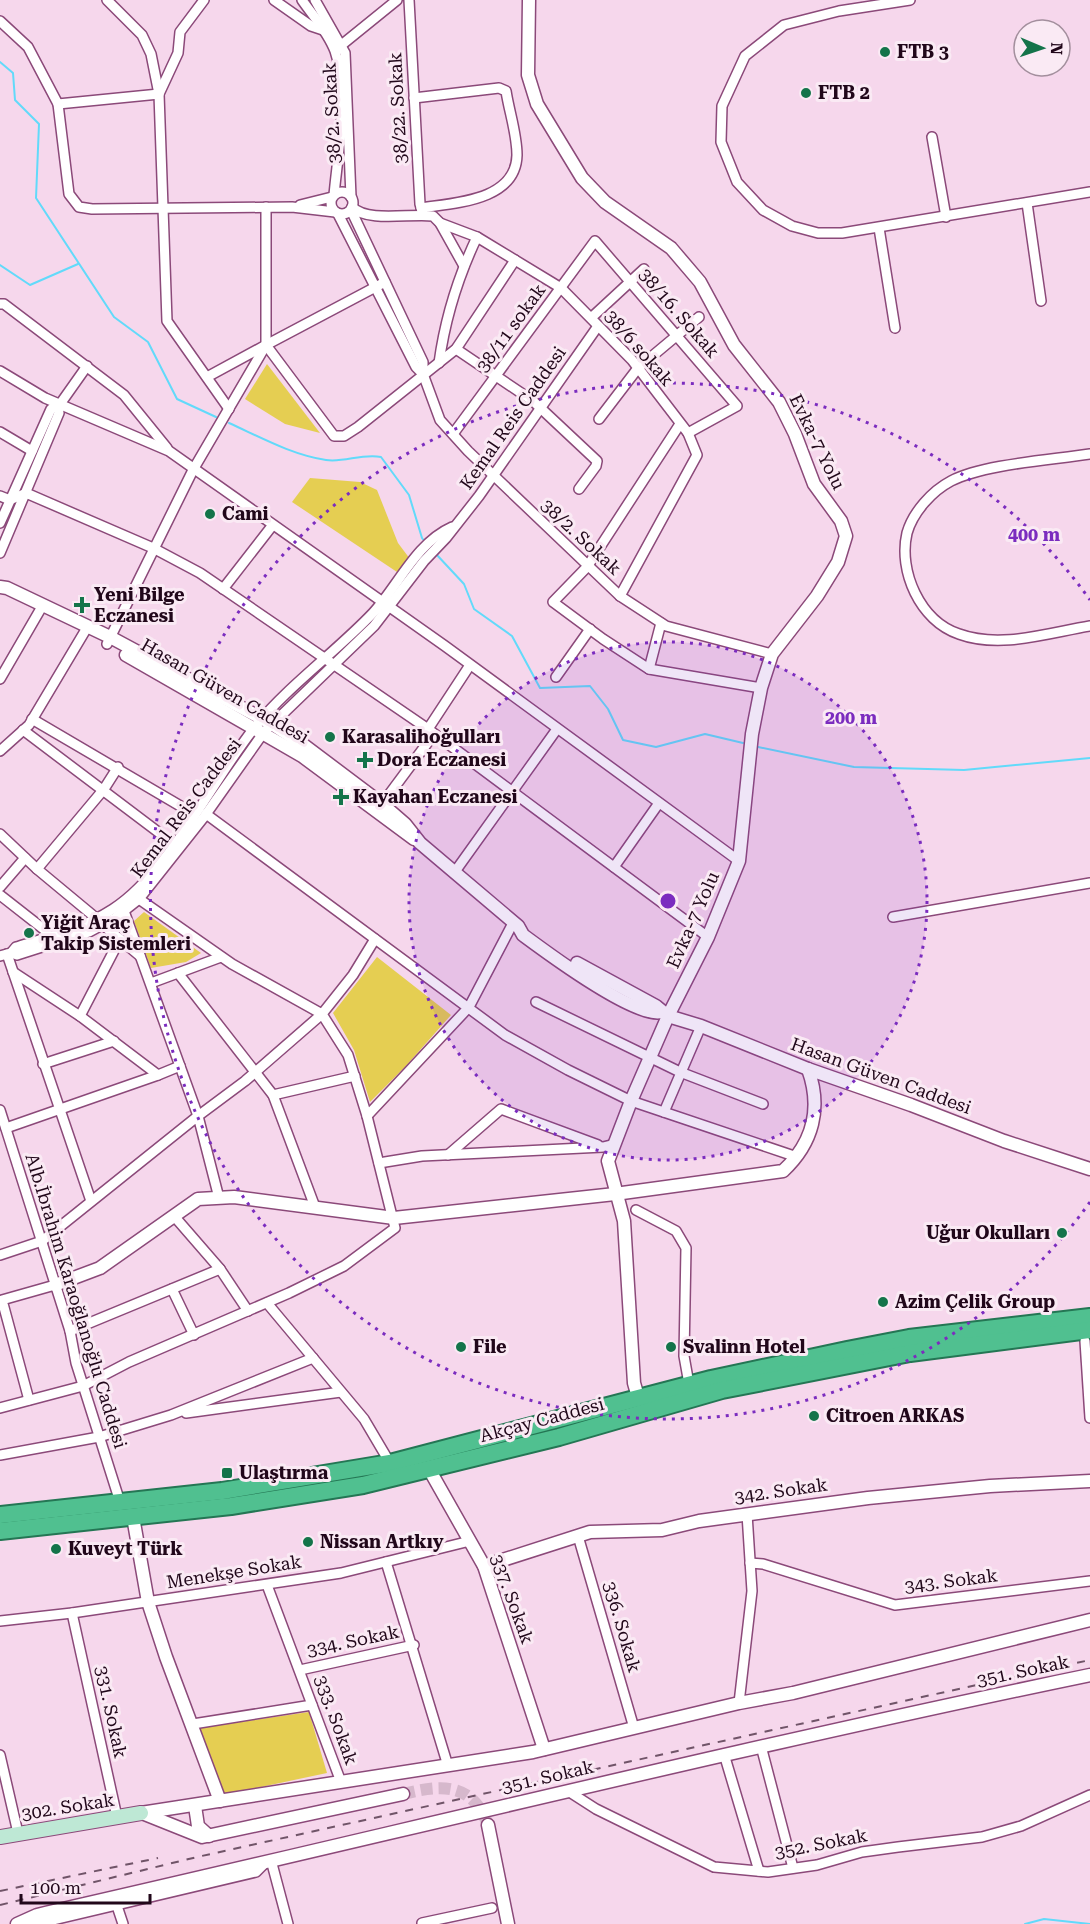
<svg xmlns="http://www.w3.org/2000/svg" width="1090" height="1924" font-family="'Roboto Serif',serif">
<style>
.green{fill:#e5ce52}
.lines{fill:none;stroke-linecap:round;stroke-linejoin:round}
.stream{stroke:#62dafa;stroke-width:2}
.tertiary-tunnel{stroke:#d6b8cc;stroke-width:12;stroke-dasharray:12 6;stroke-linecap:butt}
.minor-casing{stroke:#8b4979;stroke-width:12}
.tertiary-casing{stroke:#8b4979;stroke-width:15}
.secondary-casing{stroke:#8b4979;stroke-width:16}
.trunk-casing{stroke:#247654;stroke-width:20}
.minor{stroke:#fff;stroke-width:9}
.tertiary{stroke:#fff;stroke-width:12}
.secondary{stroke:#bee8d5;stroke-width:14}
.trunk{stroke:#50c090;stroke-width:16}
.rail{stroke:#705468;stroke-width:2;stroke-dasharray:8 8;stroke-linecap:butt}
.ring{fill:none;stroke:#7b2cbf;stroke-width:3;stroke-dasharray:3 6}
.poi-dot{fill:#14744a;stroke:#faeaf4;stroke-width:2}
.labels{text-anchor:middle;stroke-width:6;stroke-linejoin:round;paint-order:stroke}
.poi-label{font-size:18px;font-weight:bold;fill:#21071a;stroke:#faeaf4;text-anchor:start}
.street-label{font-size:18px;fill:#21071a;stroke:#faeaf4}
.centre{fill:#7b2cbf;stroke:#faeaf4;stroke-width:3}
.ring-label{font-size:18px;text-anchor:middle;font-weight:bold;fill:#7b2cbf;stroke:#faeaf4;stroke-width:6;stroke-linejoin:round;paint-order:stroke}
</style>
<rect width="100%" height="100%" fill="#f6d7ec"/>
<!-- green -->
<g class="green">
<polygon points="267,364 320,433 285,424 245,399"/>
<polygon points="310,478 360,482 377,490 398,543 410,559 400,574 292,502"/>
<polygon points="144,912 201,953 186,962 151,968 134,921"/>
<polygon points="377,957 451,1015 405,1067 370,1102 354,1050 333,1013"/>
<polygon points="309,1712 327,1773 223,1795 199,1728"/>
</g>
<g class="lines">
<!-- stream -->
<g class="stream">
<polyline points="0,62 13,73 15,100 39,124 36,198 114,317 148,342 177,399 216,417"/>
<polyline points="0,265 30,285 78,264"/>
<path d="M229,423c31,14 63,32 97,37 18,3 36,-7 55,-3l28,38 13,43 4,5"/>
<polyline points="436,554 464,584 474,609 512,636 540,688 590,686 608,709 623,740 656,747 705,734 743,743"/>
<polyline points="758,747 854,767 964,770 1090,758"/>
<polyline points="1025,1924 1044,1919 1090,1924"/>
</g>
<!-- tertiary-tunnel -->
<path class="tertiary-tunnel" d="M403,1794c37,-9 69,-13 85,31"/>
<defs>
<g id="minor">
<polyline points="107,0 142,35 151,54 159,94 167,321 229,409"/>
<polyline points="274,0 311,26 323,30"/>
<path d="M302,0c11,16 26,32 33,51 14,40 3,101 -1,144"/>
<polyline points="315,0 345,53 351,197"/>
<polyline points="409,0 420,204 423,214"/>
<polyline points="910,0 839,11 784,25 745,56 722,106 721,142 737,182 763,210 792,226 818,233 842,233 1090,192"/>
<polyline points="0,21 28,47 58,104 69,194 79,207 92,209 292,207 335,212"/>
<polyline points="339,47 397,0"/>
<path d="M414,98l85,-10 7,3c3,20 11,43 11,64 -1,46 -63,48 -96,53"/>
<polyline points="58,104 159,94 178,53 180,32 204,0"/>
<polyline points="932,137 946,217"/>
<circle cx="342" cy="203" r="11"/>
<polyline points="1027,203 1041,301"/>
<polyline points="300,205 332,197"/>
<polyline points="266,207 266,345 334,436 344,436 358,427 456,349 515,260"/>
<path d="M352,207c16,16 59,6 81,9l7,7 24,43"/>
<polyline points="351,210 423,362 423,374 440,420 468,451 620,596 666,626 772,654"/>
<polyline points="338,214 416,367 423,374"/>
<polyline points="440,223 477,237 561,288 632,360 688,433 697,455 620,596"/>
<polyline points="879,228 895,328"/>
<polyline points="0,304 4,304 124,395 167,448"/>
<polyline points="591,318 644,269"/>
<polyline points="456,349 533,401 597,461 596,466 579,489"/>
<path d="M439,363c6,-44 19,-86 38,-126"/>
<polyline points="0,371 45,398 169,451 445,646 739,861"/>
<polyline points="207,377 266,345"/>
<polyline points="599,419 638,368 699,317"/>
<polyline points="680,424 587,567 553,602 603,639 649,669 761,688"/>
<polyline points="0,432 32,451"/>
<polyline points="453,434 595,241 737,406 688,433"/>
<path d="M1090,454c-38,6 -106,10 -139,27 -19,10 -38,31 -44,52 -9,38 13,88 52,101 41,15 89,-1 131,-8"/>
<polyline points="0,496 10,500 26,493 153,548 200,573 428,729 708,937"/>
<polyline points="0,523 51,409 58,407 87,366"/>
<polyline points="0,553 59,413 58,407"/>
<polyline points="223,589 272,526"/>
<polyline points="107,644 193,470 266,345 385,282"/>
<polyline points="649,669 661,623"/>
<polyline points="556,677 590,629"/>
<polyline points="0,679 40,610"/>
<polyline points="32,719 194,814"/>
<polyline points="428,729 470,665"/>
<polyline points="23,730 174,844"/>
<polyline points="0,751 29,725 88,626"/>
<polyline points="382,804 434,734"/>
<polyline points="206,814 505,1035 568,1070 631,1101 797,1157"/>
<polyline points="0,834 37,869"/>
<polyline points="614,867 659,803"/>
<polyline points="454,873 557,729"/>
<polyline points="0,887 25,858"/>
<polyline points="0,895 46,931 49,937"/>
<polyline points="124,911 198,1116 245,1081 322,1014 232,964 139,899"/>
<polyline points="893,917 1090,883"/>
<polyline points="96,918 37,869 104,789 118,767"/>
<polyline points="103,925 140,956"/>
<path d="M11,953l5,-6c33,-10 68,-19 97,-38 56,-36 99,-129 142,-182 32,-40 82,-76 118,-114 25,-27 43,-70 79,-86"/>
<polyline points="7,954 91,1201"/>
<polyline points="0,956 11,953 17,955 89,932 115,918 139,899 204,817 264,732 374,626 424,561 446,538 479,496 598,326"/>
<polyline points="13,972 80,1016 158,1075 180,1066"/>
<polyline points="178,973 273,1095 315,1207"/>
<polyline points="151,983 221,957"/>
<polyline points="536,1002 680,1072 763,1104"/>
<polyline points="80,1016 120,939"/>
<polyline points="43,1064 114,1041"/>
<polyline points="273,1095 355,1076"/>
<polyline points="0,1110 70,1331 76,1363 120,1502"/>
<polyline points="664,1112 701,1026"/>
<polyline points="367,1116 469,1007 513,923"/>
<polyline points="6,1128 158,1075"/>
<polyline points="448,1155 501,1109 598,1145"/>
<polyline points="379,1163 422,1156 603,1147 615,1144"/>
<polyline points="636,1210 676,1231 686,1248 684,1356 689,1384"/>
<polyline points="0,1255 42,1241 198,1116 219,1198"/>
<polyline points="220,1269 248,1311"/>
<polyline points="172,1289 194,1335"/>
<polyline points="267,1303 364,1419 390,1463"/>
<polyline points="70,1331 220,1269 174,1216"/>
<polyline points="1085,1341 1090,1418"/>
<polyline points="29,1400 2,1300 55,1285"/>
<polyline points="0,1408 83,1386 129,1362 289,1293 344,1266 395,1228 367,1116 348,1055 322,1014 353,975 375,939"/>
<polyline points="186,1413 341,1392"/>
<polyline points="0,1455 99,1437 171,1415 313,1358"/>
<polyline points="578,1536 634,1728"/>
<polyline points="386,1562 448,1766"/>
<polyline points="750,1563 763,1564 895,1605 1090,1581"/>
<polyline points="267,1585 341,1782"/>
<polyline points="72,1613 117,1817"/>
<polyline points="0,1621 72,1613 341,1573 470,1541"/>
<polyline points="300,1670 414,1645"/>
<polyline points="739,1703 752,1591 747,1514"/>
<polyline points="193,1724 312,1705"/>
<polyline points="761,1746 793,1868"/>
<polyline points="724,1754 759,1871"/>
<polyline points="0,1755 18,1833"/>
<polyline points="568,1791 596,1809 714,1867 768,1872 817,1865 862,1852 898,1847 982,1837 1021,1826 1090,1795"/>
<polyline points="271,1860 288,1924"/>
<polyline points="115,1900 123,1924"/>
<polyline points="23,1922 36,1924 256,1872 266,1862"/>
<polyline points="422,1923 492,1908"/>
</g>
<g id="tertiary">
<polyline points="529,0 528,75 537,104 582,178 605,202 671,248 700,282 734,345 779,402 795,434 814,484 841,521 846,536 838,562 817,596 772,654 761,688 752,734 739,861 708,937 668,1016 631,1101 608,1161 624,1221 634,1383 638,1397"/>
<path d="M0,587l7,1 103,49 162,87 33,22 77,58 23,20 15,19 98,83 5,9c23,17 113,84 138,77"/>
<polyline points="126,655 302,756 414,839"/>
<polyline points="577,963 656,1006 668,1016 701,1026 808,1069 911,1105 1004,1141 1090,1169"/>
<path d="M55,1285l45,-17 98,-69 36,-2 160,21 221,-24 168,-23c30,-28 39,-63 25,-102"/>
<polyline points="429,1469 484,1566 544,1749"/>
<polyline points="133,1517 148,1602 166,1657 220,1801"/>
<polyline points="484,1566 590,1532 662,1530 699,1521 868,1498 990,1486 1090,1481"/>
<polyline points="195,1806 198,1826 209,1836"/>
<polyline points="141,1813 533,1752 739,1703 793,1693 1090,1620"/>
<polyline points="142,1813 202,1837 403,1794"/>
<polyline points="488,1825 508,1924"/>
<path d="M17,1924l20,-9c351,-80 700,-167 1053,-240"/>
</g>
<polyline id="secondary" points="0,1837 141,1813"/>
<g id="trunk">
<polyline points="0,1515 222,1491 390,1463 711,1379 847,1350 909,1338 1090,1317"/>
<polyline points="0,1531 231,1506 363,1485 559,1437 722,1390 910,1353 1090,1330"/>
</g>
</defs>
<!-- minor casing -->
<use href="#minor" class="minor-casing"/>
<!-- tertiary casing -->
<use href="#tertiary" class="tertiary-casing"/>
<!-- secondary casing -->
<use href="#secondary" class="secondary-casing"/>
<!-- trunk casing -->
<use href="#trunk" class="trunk-casing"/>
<!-- minor -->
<use href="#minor" class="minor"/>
<!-- tertiary -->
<use href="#tertiary" class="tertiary"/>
<!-- secondary -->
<use href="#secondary" class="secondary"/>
<!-- trunk -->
<use href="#trunk" class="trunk"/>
<!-- rail -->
<g class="rail">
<polyline points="0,1891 158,1858"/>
<polyline points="0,1905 197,1857 1090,1660"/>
</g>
</g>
<!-- distance rings -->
<circle cx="668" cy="901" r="259" fill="#7b2cbf" fill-opacity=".12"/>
<g class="ring">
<circle cx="668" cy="901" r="259"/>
<path d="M1090 1202A518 518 0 1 1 1090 600"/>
</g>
<!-- markers -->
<g class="poi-dot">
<circle cx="885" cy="52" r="6"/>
<circle cx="806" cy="93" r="6"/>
<circle cx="210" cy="514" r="6"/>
<path d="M79 596h6v6h6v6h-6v6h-6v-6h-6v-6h6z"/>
<circle cx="330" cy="737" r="6"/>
<path d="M362 751h6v6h6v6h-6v6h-6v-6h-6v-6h6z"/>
<path d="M338 788h6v6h6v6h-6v6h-6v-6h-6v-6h6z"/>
<circle cx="29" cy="933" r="6"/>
<circle cx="1062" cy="1233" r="6"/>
<circle cx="883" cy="1302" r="6"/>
<circle cx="461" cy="1347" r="6"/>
<circle cx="671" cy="1347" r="6"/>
<circle cx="814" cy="1416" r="6"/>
<rect x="221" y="1467" width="12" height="12" rx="3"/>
<circle cx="308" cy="1542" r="6"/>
<circle cx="56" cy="1549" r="6"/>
</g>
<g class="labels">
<!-- poi labels -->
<g class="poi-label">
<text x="897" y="58">FTB 3</text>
<text x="818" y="99">FTB 2</text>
<text x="222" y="520">Cami</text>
<text x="94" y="601">Yeni Bilge<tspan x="94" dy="21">Eczanesi</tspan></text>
<text x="342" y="743">Karasalihoğulları</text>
<text x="377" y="766">Dora Eczanesi</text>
<text x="353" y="803">Kayahan Eczanesi</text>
<text x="41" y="929">Yiğit Araç<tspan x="41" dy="21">Takip Sistemleri</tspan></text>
<text x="1050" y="1239" text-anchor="end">Uğur Okulları</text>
<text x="895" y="1308">Azim Çelik Group</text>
<text x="473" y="1353">File</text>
<text x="683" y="1353">Svalinn Hotel</text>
<text x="826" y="1422">Citroen ARKAS</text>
<text x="239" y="1479">Ulaştırma</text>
<text x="320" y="1548">Nissan Artkıy</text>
<text x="68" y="1555">Kuveyt Türk</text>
</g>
<!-- street labels -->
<g class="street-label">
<text transform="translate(398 108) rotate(-93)" y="6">38/22. Sokak</text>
<text transform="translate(332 113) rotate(-93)" y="6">38/2. Sokak</text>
<text transform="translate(679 313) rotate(49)" y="6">38/16. Sokak</text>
<text transform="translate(511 328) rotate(-54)" y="6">38/11 sokak</text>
<text transform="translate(639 348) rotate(49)" y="6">38/6 sokak</text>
<text transform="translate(513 418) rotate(-55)" y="6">Kemal Reis Caddesi</text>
<text transform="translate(817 442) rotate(64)" y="6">Evka-7 Yolu</text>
<text transform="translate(581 537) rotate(43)" y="6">38/2. Sokak</text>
<text transform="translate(225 691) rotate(30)" y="6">Hasan Güven Caddesi</text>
<text transform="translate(186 808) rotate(-53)" y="6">Kemal Reis Caddesi</text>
<text transform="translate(693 920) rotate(-66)" y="6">Evka-7 Yolu</text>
<text transform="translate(881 1076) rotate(20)" y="6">Hasan Güven Caddesi</text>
<text transform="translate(76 1301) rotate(73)" y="6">Alb.İbrahim Karaoğlanoğlu Caddesi</text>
<text transform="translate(542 1420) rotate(-15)" y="6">Akçay Caddesi</text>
<text transform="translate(781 1491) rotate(-8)" y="6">342. Sokak</text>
<text transform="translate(234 1572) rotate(-9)" y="6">Menekşe Sokak</text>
<text transform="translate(951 1581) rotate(-7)" y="6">343. Sokak</text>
<text transform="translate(512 1599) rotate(70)" y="6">337. Sokak</text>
<text transform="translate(622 1627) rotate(74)" y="6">336. Sokak</text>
<text transform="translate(353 1641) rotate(-12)" y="6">334. Sokak</text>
<text transform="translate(1023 1671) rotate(-12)" y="6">351. Sokak</text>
<text transform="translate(111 1712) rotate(78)" y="6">331. Sokak</text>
<text transform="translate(336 1720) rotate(70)" y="6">333. Sokak</text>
<text transform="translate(548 1777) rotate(-13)" y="6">351. Sokak</text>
<text transform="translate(68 1807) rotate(-9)" y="6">302. Sokak</text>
<text transform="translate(821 1844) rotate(-11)" y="6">352. Sokak</text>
</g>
</g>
<circle cx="668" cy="901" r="9" class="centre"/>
<g class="ring-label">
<text x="1034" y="541">400 m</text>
<text x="851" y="724">200 m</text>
</g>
<!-- north arrow -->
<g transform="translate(1042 48) rotate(92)"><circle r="28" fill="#faeaf4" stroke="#a38f9d" stroke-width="1.5"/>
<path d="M0-4.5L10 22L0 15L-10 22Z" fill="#14744a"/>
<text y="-9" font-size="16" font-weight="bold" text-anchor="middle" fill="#21071a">N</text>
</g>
<!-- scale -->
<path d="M21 1894v9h129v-9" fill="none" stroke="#21071a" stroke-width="3"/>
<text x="30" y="1894" font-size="18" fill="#21071a" stroke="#faeaf4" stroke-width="4.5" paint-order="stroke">100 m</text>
</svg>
